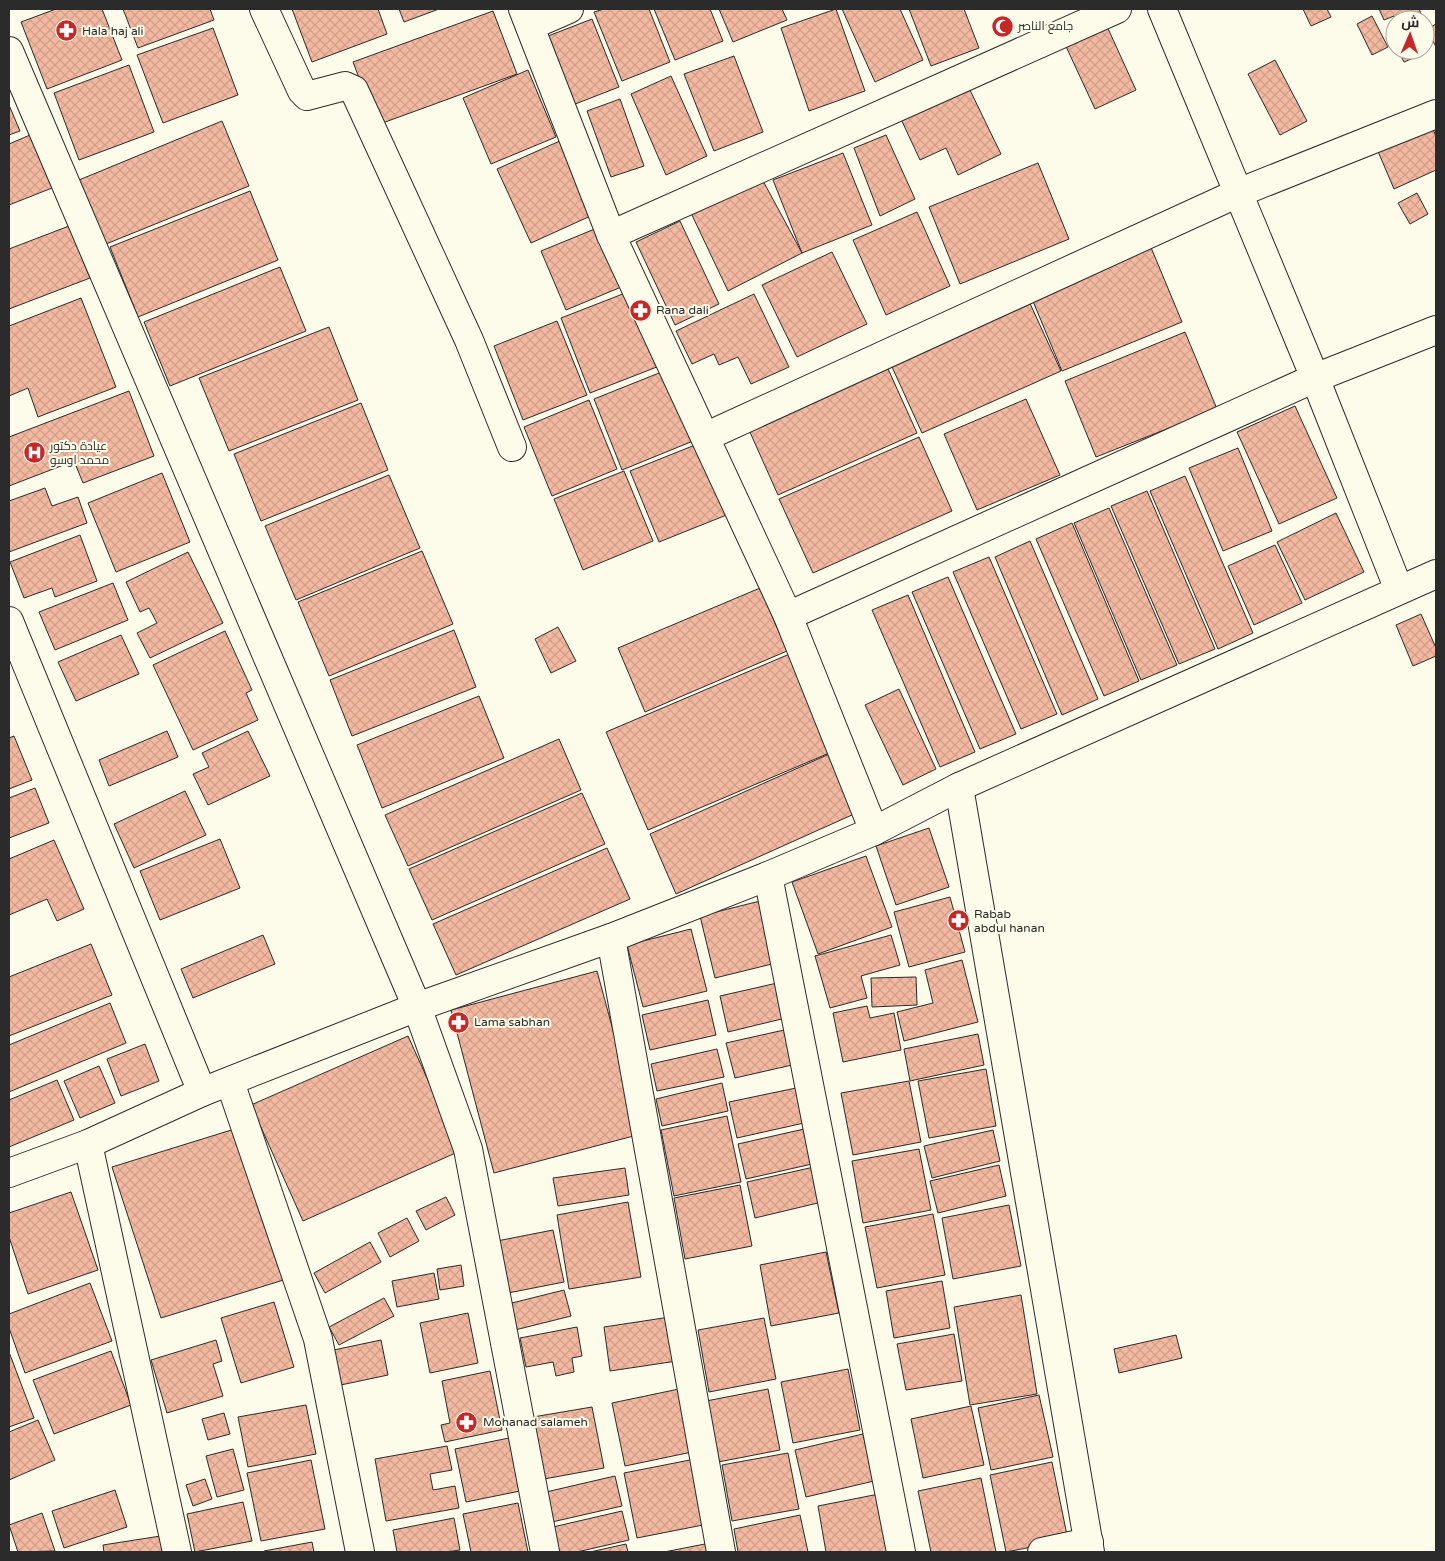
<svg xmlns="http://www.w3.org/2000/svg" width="1445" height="1561" font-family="'Varela Round',Cairo,sans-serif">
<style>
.building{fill:url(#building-cross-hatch);stroke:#2b2b2b}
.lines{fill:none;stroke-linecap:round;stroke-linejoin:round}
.minor-casing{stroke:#2b2b2b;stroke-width:30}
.minor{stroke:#fdfbea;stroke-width:28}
.labels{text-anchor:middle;stroke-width:4;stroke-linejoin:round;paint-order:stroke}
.poi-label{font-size:12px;fill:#2b2b2b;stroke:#fdfbea;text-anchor:start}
</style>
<defs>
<pattern id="building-cross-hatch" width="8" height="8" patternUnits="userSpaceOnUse" patternTransform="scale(1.25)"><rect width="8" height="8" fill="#f2b8a0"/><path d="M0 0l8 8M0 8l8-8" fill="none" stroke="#d09e8a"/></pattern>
</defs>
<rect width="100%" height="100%" fill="#fdfbea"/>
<!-- building -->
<g class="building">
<polygon points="56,9 102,9 122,60 47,89 21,22"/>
<polygon points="123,9 210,9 214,20 138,48"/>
<polygon points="292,9 378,9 387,34 312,62"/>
<polygon points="399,9 439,9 404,22"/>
<polygon points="604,9 649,9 670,62 622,81 594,12"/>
<polygon points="654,9 710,9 723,41 675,60"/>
<polygon points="719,9 782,9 787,20 733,42"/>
<polygon points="836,9 865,91 809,111 781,28"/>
<polygon points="842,9 900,9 923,60 875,82"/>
<polygon points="909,9 964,9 979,48 931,66"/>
<polygon points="1303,9 1327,9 1331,17 1311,26"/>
<polygon points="1379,9 1419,9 1424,20 1396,20 1394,16 1384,20"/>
<polygon points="493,11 517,74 377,125 353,62"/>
<polygon points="1372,16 1388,47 1372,55 1357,24"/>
<polygon points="592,19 619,87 570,106 543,38"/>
<polygon points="1105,22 1136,90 1095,109 1063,40"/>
<polygon points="1436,24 1436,47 1427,29"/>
<polygon points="213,28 238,95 163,123 137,55"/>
<polygon points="1398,50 1415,50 1418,56 1404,62"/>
<polygon points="734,56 763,132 714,151 684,74"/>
<polygon points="1275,60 1307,121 1280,135 1248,74"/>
<polygon points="129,65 154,132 79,160 54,93"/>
<polygon points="528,70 556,137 491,164 463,98"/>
<polygon points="671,76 707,156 666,175 631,94"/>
<polygon points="968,86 1001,154 958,175 946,148 920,160 900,117"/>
<polygon points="620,99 644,166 611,177 587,111"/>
<polygon points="9,105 20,131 9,135"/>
<polygon points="222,121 249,186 106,244 79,180"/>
<polygon points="1431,125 1436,136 1436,170 1394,189 1377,149"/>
<polygon points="30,135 52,188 9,205 9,144"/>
<polygon points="886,135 915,199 880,216 854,148"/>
<polygon points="562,140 595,214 531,243 497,169"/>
<polygon points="843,153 872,225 802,253 773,180"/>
<polygon points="1038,163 1069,239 960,284 929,207"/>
<polygon points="762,179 802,253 728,291 691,213"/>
<polygon points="250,191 278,260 138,317 110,247"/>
<polygon points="1417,193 1428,214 1410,224 1398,203"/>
<polygon points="917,212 950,286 886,315 853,240"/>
<polygon points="680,221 719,304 675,325 636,242"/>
<polygon points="69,226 90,278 9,309 9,249"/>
<polygon points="602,226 626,285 566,310 541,251"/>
<polygon points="1150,245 1182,322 1062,371 1030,294"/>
<polygon points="832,252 867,324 797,357 762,285"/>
<polygon points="280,267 306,331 170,386 144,322"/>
<polygon points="633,290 662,365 590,393 561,318"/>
<polygon points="754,294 789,367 751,384 738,357 719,365 714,354 692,364 676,331"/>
<polygon points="1027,297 1061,371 922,433 888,358"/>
<polygon points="81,298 116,387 38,417 28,388 9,396 9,326"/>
<polygon points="557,321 587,395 523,420 494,346"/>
<polygon points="329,327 358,400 229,451 199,378"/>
<polygon points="1185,332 1217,409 1096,457 1065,381"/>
<polygon points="884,360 917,433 778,495 745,421"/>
<polygon points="664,371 693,441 622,470 594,399"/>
<polygon points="129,391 154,456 83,483 74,461 9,486 9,437"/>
<polygon points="1026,399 1060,475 977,510 944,434"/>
<polygon points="589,400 617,469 552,496 524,427"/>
<polygon points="361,403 388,470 261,521 234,454"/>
<polygon points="1295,406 1337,498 1279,524 1237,432"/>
<polygon points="919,437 952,511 813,573 779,499"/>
<polygon points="700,443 729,514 659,542 630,471"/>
<polygon points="1238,448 1272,531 1223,551 1189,468"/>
<polygon points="624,471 653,541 583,570 554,499"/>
<polygon points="162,473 190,542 116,572 88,503"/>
<polygon points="389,475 420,548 296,600 265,526"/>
<polygon points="1185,476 1253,633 1218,649 1150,491"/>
<polygon points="45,488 52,506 78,497 87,523 9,552 9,501"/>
<polygon points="1147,491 1215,649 1179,664 1111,506"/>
<polygon points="1109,508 1177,665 1141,680 1074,523"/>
<polygon points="1336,513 1364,572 1305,600 1277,542"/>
<polygon points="1072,523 1139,681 1104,696 1036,539"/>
<polygon points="80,535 97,581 55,597 52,588 24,598 10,562"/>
<polygon points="1030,541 1098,699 1062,715 995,557"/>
<polygon points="1275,545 1302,603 1254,625 1228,566"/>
<polygon points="422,551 453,624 329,676 298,602"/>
<polygon points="188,552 223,623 150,658 137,633 157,623 149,608 140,612 126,582"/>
<polygon points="989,557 1057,714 1021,729 953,572"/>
<polygon points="948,577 1016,734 980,749 912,592"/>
<polygon points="113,583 128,620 55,650 39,612"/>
<polygon points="760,588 787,651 645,712 618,648"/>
<polygon points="908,595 975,752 940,767 872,610"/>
<polygon points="1421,614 1436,648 1436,656 1413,666 1396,625"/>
<polygon points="558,627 576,661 551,673 535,639"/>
<polygon points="454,630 476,687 352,736 330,680"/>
<polygon points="225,631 252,690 246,693 258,720 193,750 153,665"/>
<polygon points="121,635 139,674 76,701 58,662"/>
<polygon points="792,653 834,751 648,830 606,732"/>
<polygon points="899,689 936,769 903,785 865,705"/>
<polygon points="479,696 504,758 382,808 357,745"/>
<polygon points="167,731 178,757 109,786 99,760"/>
<polygon points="248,731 270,776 208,805 193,774 209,767 202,753"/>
<polygon points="14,736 32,780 9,789 9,738"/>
<polygon points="559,739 581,790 408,866 385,815"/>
<polygon points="836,751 863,810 676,894 650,834"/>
<polygon points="35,788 49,823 9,838 9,798"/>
<polygon points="185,791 206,835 134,868 114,824"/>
<polygon points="582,793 605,844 432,920 409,869"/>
<polygon points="929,828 949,887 896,905 876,846"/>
<polygon points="220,839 240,888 160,920 140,871"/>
<polygon points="54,840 84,909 57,921 47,899 9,915 9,859"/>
<polygon points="607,848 630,899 456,975 433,924"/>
<polygon points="866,856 892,927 818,954 792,882"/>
<polygon points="950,897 965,952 909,967 894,912"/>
<polygon points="764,900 780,962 715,978 700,916"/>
<polygon points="691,929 707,991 643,1007 627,945"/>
<polygon points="263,935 275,964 193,998 181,969"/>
<polygon points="891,935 900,965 861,976 867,998 830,1008 815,956"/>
<polygon points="91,944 112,995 9,1036 9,977"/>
<polygon points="962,960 978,1022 904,1041 897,1012 933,1003 925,970"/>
<polygon points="597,971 641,1134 494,1173 451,1010"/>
<polygon points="916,977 917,1005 872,1007 871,978"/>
<polygon points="786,981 794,1016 728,1032 720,996"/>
<polygon points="708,1000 716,1035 650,1050 642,1015"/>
<polygon points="110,1003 126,1043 9,1092 9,1045"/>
<polygon points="867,1006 870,1018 894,1013 901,1050 843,1062 833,1013"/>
<polygon points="793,1028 801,1063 735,1078 726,1043"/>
<polygon points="978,1034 984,1065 910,1081 904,1049"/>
<polygon points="408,1036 460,1151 303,1221 251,1105"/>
<polygon points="145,1044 159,1081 121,1096 107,1059"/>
<polygon points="717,1049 724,1077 657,1091 651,1064"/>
<polygon points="99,1066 115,1103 80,1118 64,1081"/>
<polygon points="986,1069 996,1126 929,1138 918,1081"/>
<polygon points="57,1080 74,1120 9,1147 9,1100"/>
<polygon points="909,1081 921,1142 853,1155 841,1093"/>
<polygon points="722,1083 728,1111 662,1126 656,1099"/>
<polygon points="796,1088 804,1123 737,1138 729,1102"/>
<polygon points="727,1116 741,1182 674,1196 661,1130"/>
<polygon points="241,1127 290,1278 161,1318 112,1167"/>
<polygon points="804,1129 812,1164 746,1179 738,1144"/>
<polygon points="993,1130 1000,1161 932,1178 924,1146"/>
<polygon points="919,1149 931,1210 863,1223 852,1161"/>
<polygon points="999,1165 1006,1196 938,1213 930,1181"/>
<polygon points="814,1167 822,1202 755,1218 747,1182"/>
<polygon points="625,1168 629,1195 558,1206 553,1178"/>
<polygon points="740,1185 752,1246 685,1259 674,1198"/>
<polygon points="71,1192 98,1270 28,1294 9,1237 9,1213"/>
<polygon points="446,1197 455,1215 426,1230 416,1211"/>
<polygon points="628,1202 641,1277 569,1289 557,1215"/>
<polygon points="1009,1205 1021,1266 953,1279 942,1218"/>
<polygon points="933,1214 945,1275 877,1288 865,1227"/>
<polygon points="407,1218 419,1241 390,1257 378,1233"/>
<polygon points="553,1230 564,1282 508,1293 497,1241"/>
<polygon points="370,1242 381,1262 325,1293 314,1273"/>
<polygon points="826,1252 839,1313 771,1326 760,1265"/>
<polygon points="461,1265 464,1286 440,1290 437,1269"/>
<polygon points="434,1273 439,1299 397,1307 392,1281"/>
<polygon points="942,1281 950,1328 894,1338 886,1291"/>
<polygon points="90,1283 112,1341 25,1373 9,1328 9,1314"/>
<polygon points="564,1290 571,1316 515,1330 508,1304"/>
<polygon points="1021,1295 1037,1394 970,1405 954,1307"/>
<polygon points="384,1298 394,1316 339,1345 329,1327"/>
<polygon points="274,1302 294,1367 241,1383 221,1318"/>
<polygon points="468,1313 478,1363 430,1373 420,1323"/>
<polygon points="670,1317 677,1361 610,1371 604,1327"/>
<polygon points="764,1318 776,1379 709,1392 698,1330"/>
<polygon points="577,1327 582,1356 572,1358 574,1372 556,1376 553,1362 526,1367 520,1338"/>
<polygon points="954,1334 962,1381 906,1390 897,1344"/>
<polygon points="1176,1335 1182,1358 1119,1373 1114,1349"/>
<polygon points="216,1340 222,1361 213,1364 223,1396 167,1413 151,1360"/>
<polygon points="381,1340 388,1375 336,1386 329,1351"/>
<polygon points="111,1351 131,1405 54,1434 33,1380"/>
<polygon points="9,1352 34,1418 9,1427"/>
<polygon points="848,1369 860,1430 793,1443 781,1382"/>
<polygon points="490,1371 502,1430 445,1442 441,1425 450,1423 442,1381"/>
<polygon points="679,1389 692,1452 625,1466 612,1403"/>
<polygon points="768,1389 780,1450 713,1463 701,1402"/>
<polygon points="1039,1395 1053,1457 991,1470 978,1408"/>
<polygon points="306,1405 316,1454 248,1467 238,1417"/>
<polygon points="971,1406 984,1465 923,1478 911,1419"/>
<polygon points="592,1407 604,1468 544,1479 533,1417"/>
<polygon points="224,1413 230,1434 208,1440 202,1419"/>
<polygon points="38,1420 55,1460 9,1480 9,1432"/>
<polygon points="863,1434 874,1481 806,1497 795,1450"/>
<polygon points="509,1438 520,1491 466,1502 455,1449"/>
<polygon points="447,1446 452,1470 430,1474 433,1490 455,1486 459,1508 386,1521 375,1459"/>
<polygon points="233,1449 244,1490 217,1497 206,1456"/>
<polygon points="788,1453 799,1509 732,1521 722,1465"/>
<polygon points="695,1459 708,1524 637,1538 624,1473"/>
<polygon points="311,1460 325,1529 261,1541 247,1473"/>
<polygon points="1052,1462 1068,1540 1006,1552 990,1475"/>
<polygon points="615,1476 622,1506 552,1522 546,1492"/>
<polygon points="981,1478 996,1552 931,1552 918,1491"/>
<polygon points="205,1479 212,1499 193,1506 186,1485"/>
<polygon points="115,1490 127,1527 64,1548 52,1511"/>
<polygon points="884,1493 895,1552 826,1552 818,1506"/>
<polygon points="243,1502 252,1541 195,1552 187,1514"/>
<polygon points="518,1503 528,1552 471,1552 463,1514"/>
<polygon points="622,1511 629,1540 577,1552 559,1552 553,1527"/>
<polygon points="42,1513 55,1551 18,1552 9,1525"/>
<polygon points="800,1515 808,1552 738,1552 734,1529"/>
<polygon points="454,1518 460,1550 446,1552 397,1552 393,1530"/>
<polygon points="167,1535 170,1552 104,1552 103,1545"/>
<polygon points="312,1542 314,1552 264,1552 264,1551"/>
<polygon points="710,1543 712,1552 664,1552"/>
<polygon points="626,1544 628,1552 590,1552"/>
</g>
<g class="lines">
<defs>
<g id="minor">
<polyline points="264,9 302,91 307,96 345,86 354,90 469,340 512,447"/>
<polyline points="523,9 611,235 788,616 874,831"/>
<polyline points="1162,9 1315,378 1399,590"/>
<polyline points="530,26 569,9"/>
<polyline points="9,51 417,1007 468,1149 545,1552"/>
<polyline points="611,235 1117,9"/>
<polyline points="705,437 1238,193 1436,114"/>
<polyline points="788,616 1315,378 1436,330"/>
<polyline points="9,621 202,1092"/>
<polyline points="959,787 1090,1552"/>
<polyline points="768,876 901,1552"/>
<polyline points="611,938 721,1552"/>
<polyline points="230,1082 318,1339 360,1552"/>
<polyline points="88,1144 177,1552"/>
<polyline points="9,1173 88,1144 202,1092 417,1007 611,938 768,876 874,831 959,787 1436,574"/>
<polyline points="1042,1552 1089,1542"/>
</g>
</defs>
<!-- minor casing -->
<use href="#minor" class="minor-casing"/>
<!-- minor -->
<use href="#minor" class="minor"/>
</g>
<!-- icons -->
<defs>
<symbol id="mosque-disc" viewBox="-11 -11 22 22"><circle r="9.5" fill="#c62828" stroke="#fdfbea"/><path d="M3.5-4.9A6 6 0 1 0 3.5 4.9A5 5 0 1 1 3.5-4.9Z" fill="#fff"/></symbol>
<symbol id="pharmacy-disc" viewBox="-11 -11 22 22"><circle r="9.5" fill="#c62828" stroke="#fdfbea"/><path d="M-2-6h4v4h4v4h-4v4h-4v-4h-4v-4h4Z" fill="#fff"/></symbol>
<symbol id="hospital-disc" viewBox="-11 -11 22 22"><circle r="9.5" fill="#c62828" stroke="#fdfbea"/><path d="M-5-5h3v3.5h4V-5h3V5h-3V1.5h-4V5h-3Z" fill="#fff"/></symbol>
</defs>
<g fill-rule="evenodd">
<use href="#mosque-disc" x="990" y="14" width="25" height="25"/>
<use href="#pharmacy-disc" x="54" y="18" width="25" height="25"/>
<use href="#pharmacy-disc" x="628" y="298" width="25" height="25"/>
<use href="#hospital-disc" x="22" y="440" width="25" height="25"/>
<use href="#pharmacy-disc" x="946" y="908" width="25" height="25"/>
<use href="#pharmacy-disc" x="446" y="1010" width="25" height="25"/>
<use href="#pharmacy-disc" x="454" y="1410" width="25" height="25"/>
</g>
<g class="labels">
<!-- poi labels -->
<g class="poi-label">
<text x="1018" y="30">جامع الناصر</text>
<text x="82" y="35">Hala haj ali</text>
<text x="656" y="314">Rana dali</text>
<text x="50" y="450">عيادة دكتور<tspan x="50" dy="14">محمد اوسو</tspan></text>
<text x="974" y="918">Rabab<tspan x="974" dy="14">abdul hanan</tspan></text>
<text x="474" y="1026">Lama sabhan</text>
<text x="483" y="1426">Mohanad salameh</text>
</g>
</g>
<!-- border -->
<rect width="1445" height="1561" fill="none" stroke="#2b2b2b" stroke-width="20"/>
<!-- north arrow -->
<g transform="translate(1410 35) rotate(2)"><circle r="24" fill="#fdfbea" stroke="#a9a89e"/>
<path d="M0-4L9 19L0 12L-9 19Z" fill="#c62828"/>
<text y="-8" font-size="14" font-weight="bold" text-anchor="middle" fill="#2b2b2b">ش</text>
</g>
</svg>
